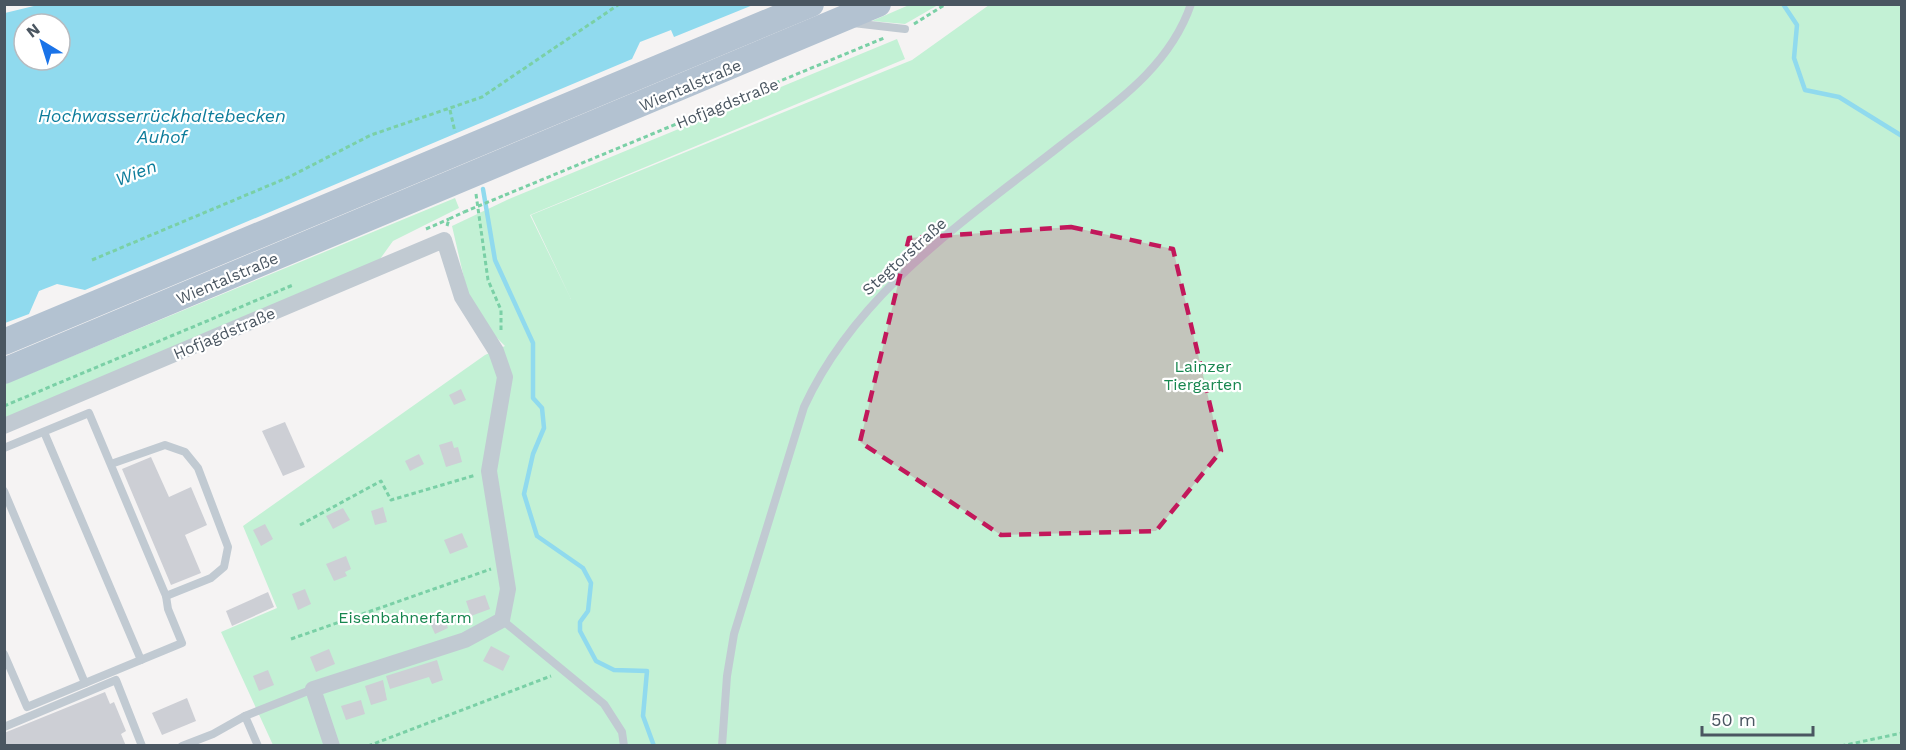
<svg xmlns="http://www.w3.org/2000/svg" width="1906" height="750" font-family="'Work Sans',sans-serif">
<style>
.green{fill:#c3f1d5}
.water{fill:#90daee;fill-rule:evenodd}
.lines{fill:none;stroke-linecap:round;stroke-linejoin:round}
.stream{stroke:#90daee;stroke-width:4.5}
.building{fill:#cdcfd5}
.path{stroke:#7ad0a6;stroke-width:3;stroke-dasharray:4.5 3;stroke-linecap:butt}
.lane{stroke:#c1cad2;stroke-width:8}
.street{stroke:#c1cad2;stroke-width:16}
.primary{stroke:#b3c2d1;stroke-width:26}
.path-bridge{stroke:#7ad0a6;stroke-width:3;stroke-dasharray:4.5 3;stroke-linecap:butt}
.marked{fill:#c2185b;fill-opacity:0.2;stroke:#c2185b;stroke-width:4.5;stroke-dasharray:12 8;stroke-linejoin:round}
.labels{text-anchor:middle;stroke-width:4.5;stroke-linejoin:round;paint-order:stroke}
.street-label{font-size:16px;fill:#4a5661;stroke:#fff}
.park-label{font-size:16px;fill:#17864f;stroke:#fff}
.water-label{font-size:18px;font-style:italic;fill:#0c7c9b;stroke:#fff}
</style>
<rect width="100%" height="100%" fill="#f5f3f3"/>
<!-- green -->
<g class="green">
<polygon points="909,5 938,5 905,24 872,21"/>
<polygon points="989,5 1901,5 1901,745 273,745 221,632 277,608 243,526 485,355 505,346 492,333 467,291 452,226 509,199 897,39 905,59 530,215 571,299 531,215 912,60"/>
<polygon points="455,198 459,208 393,241 375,266 5,418 5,384"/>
</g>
<!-- water -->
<path class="water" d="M42,4h711v1l-79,32 -3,-7 -31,12 -8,17 -547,231 -28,-6 -18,7 -10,23 -24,9v-310zM24,24h36v36h-36z"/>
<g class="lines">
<!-- stream -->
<g class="stream">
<polyline points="1783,4 1797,25 1794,58 1805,90 1839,97 1902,136"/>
<polyline points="483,189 495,260 533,343 533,398 542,408 544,428 533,454 524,494 537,536 583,568 591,583 588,611 580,622 580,631 596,661 614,670 647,671 643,716 654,746"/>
</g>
</g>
<!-- building -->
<g class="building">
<polygon points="461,389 466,400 454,405 449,395"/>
<polygon points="285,422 305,467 283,476 262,431"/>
<polygon points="452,441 454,448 458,447 462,462 446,467 439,445"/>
<polygon points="419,454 424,464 410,471 405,461"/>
<polygon points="151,457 169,497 191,487 207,525 185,535 201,573 171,585 122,469"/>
<polygon points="383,507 387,522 375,525 371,511"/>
<polygon points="343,508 350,520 333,529 326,516"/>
<polygon points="265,524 273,539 261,546 253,530"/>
<polygon points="462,533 468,547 450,554 444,540"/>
<polygon points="346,556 351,569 345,572 347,576 334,581 326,564"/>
<polygon points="305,589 311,604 298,610 292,594"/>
<polygon points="268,592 274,607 232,626 226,611"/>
<polygon points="485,595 490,609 471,616 466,601"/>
<polygon points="440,610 448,628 435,634 427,616"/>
<polygon points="491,646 510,656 503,671 483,661"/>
<polygon points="329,649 335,664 316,672 310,657"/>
<polygon points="437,660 443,680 432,684 429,677 390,689 386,676"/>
<polygon points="268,670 274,685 259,691 253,676"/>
<polygon points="383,680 387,700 371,705 365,686"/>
<polygon points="105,692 110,704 114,702 126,731 121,734 126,746 4,746 4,733"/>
<polygon points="187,698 196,721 162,735 152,713"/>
<polygon points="361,700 365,714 346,720 341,706"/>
</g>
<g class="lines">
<!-- path -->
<g class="path">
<polyline points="914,24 946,4"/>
<polyline points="450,110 455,132"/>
<polyline points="476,194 488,280 501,310 501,330"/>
<polyline points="505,195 884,38"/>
<polyline points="447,226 449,219 464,212"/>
<polyline points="426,229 449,219"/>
<polyline points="92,260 289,177 371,135 482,97 618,5"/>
<polyline points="4,406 293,285"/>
<polyline points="300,525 381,481 391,500 476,475"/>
<polyline points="291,639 491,569"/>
<polyline points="368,746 551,676"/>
<polyline points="1841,746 1902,733"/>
</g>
<!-- lane -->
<g class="lane">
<polyline points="853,23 905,29"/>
<polyline points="44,432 141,660"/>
<polyline points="4,448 89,413 163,589 166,596 211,578 224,567 228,547 198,468 185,452 165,445 111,464"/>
<polyline points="4,491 85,683"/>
<polyline points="502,620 604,704 622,732 624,746"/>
<polyline points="4,654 27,707 182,643 168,609 166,596"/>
<polyline points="4,727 116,680 142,746"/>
<polyline points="182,746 213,734 245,716"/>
<polyline points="258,746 245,716 313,689"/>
<path d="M722,746l5,-70 7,-42 70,-227c53,-115 159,-185 256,-261 51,-40 109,-77 131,-142"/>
</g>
<!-- street -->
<polyline class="street" points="4,426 444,240 462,297 496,351 505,377 489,471 508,589 502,620 465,640 313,689 332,746"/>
<!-- primary -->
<g class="primary">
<polyline points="4,342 811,4"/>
<polyline points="4,371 878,4"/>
</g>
<!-- path-bridge -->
<polyline class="path-bridge" points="464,212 505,195"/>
</g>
<!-- marked area -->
<path class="marked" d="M1071,227l102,22 48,202 -65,80 -155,4 -141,-93 49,-204z"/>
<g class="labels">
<!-- street labels -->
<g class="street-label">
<text transform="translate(690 85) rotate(-23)" y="6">Wientalstraße</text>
<text transform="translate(727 103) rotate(-22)" y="6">Hofjagdstraße</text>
<text transform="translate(904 256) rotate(-42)" y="6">Stegtorstraße</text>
<text transform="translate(227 278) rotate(-23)" y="6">Wientalstraße</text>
<text transform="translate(224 333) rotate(-23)" y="6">Hofjagdstraße</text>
</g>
<!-- park labels -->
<g class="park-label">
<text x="1203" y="372">Lainzer<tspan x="1203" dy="18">Tiergarten</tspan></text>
<text x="405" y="623">Eisenbahnerfarm</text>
</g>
<!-- water labels -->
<g class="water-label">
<text x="162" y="122">Hochwasserrückhaltebecken<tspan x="162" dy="21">Auhof</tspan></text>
<text transform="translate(136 173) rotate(-21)" y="6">Wien</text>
</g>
</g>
<!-- border -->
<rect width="1906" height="750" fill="none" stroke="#4a5661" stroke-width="12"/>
<!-- north arrow -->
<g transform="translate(42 42) rotate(322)"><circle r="28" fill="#ffffff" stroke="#b7bbc0" stroke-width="1.5"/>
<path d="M0-4.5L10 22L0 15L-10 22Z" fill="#1a73e8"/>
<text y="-9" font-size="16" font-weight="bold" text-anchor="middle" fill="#4a5661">N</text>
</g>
<!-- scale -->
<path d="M1702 726v9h111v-9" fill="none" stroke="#4a5661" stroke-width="3"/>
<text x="1711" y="726" font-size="18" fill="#4a5661" stroke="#ffffff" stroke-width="4.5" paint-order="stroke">50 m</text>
</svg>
